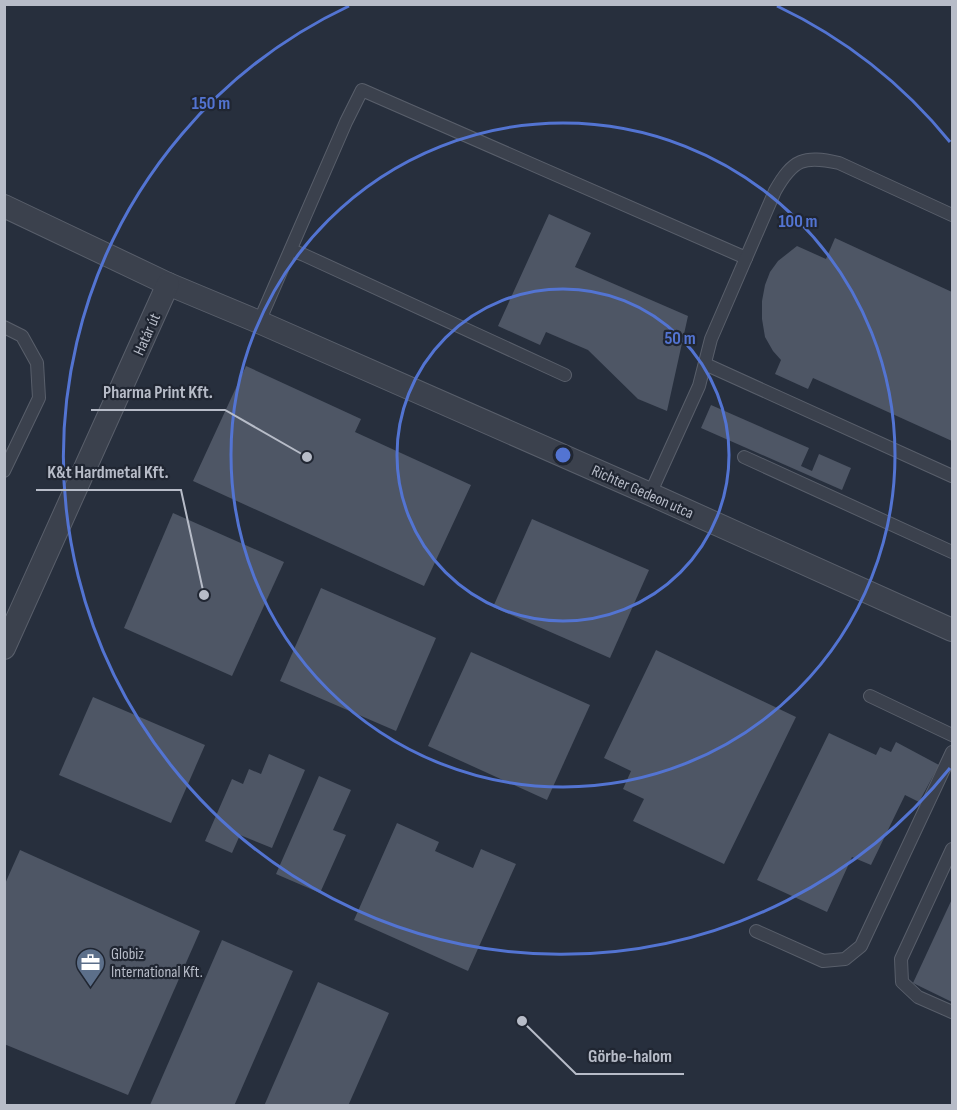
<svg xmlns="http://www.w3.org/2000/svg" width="957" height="1110" font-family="'Sofia Sans Condensed',sans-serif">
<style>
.building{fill:#4e5665}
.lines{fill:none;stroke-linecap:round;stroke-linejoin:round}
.service-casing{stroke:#595f6b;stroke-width:14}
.minor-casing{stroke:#595f6b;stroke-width:24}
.service{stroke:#3b414d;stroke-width:12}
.minor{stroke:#3b414d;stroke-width:22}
.ring{fill:none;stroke:#5374d2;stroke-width:3}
.labels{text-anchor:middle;stroke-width:4.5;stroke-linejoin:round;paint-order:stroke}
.street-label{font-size:16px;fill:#b7bcc8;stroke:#202632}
.poi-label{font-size:16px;fill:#b7bcc8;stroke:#202632;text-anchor:start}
.centre{fill:#5374d2;stroke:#202632;stroke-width:3}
.ring-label{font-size:18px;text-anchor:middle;font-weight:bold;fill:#5374d2;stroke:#202632;stroke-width:4.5;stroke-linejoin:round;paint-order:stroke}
.leader{fill:none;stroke:#b7bcc8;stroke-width:2}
.callout-dot{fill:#b7bcc8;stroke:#202632;stroke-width:2}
.callout-label{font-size:18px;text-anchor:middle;font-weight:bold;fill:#b7bcc8;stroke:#202632;stroke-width:4.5;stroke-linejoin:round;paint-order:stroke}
</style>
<rect width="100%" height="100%" fill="#272f3d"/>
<!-- building -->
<g class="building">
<polygon points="549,214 591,233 575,267 688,316 667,411 638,399 588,350 546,332 540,345 498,326"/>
<polygon points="835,238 952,292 952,441 813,378 808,389 775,374 781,360 773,351 765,337 762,319 762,301 765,285 770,272 778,261 797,246 826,259"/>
<polygon points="246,366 361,419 355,432 471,485 424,586 193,481"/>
<polygon points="711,405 809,448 801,466 812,471 819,454 851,468 842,490 701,428"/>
<polygon points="173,513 284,562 232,676 124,628"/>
<polygon points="532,519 649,570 610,658 493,607"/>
<polygon points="321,588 436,638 396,731 280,681"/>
<polygon points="656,650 796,717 724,864 633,821 644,799 623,789 631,771 604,758"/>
<polygon points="471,652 590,705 547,800 428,746"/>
<polygon points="93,697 205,745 171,823 59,775"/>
<polygon points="829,733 876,755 880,747 891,752 896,742 939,765 919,802 905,795 871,865 852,857 827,912 757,880"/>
<polygon points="269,754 305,770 272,848 240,835 232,853 205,841 232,779 243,784 249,769 261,774"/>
<polygon points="319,776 351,790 333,830 346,835 320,893 276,874"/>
<polygon points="397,823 439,842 435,851 473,868 481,849 516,864 468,971 354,920"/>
<polygon points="20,850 200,931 128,1095 4,1044 4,886"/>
<polygon points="952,899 952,1002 913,983"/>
<polygon points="222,940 293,971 234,1106 152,1106 150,1105"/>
<polygon points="318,982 389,1013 348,1106 264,1106"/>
</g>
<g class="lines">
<defs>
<g id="service">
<polyline points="291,250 304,255 565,375"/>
<polyline points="259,322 346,122 362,90 746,258"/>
<polyline points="4,327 22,336 37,363 39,398 4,471"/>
<polyline points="705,364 952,476"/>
<polyline points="744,457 952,552"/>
<path d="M650,494l49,-108 12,-47 64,-148c18,-32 29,-36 64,-28l113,52"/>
<polyline points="870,696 952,735"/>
<polyline points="952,849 901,959 902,982 918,997 952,1012"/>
<polyline points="756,931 823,961 845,959 861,946 952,752"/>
</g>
<g id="minor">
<polyline points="4,206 168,284 259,322 650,494 952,630"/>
<polyline points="4,648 168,284"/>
</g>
</defs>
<!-- service casing -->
<use href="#service" class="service-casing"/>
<!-- minor casing -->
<use href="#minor" class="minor-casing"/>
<!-- service -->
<use href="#service" class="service"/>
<!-- minor -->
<use href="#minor" class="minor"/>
</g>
<!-- distance rings -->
<g class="ring">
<circle cx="563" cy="455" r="166"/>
<circle cx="563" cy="455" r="332"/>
<path d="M950 768A498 498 0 1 1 349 6M777 6A498 498 0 0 1 950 142"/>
</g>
<!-- icons -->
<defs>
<symbol id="office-pin" viewBox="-11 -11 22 30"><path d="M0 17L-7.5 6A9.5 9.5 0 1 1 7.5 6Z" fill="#5c6f8a" stroke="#202632"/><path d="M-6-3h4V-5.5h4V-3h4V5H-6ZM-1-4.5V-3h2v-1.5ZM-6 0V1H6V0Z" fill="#fff"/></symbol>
</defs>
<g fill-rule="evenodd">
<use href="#office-pin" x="74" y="946" width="33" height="45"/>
</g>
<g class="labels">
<!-- street labels -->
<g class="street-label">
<text transform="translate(146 334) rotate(-66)" y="6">Határ út</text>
<text transform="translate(643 491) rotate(24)" y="6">Richter Gedeon utca</text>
</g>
<!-- poi labels -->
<g class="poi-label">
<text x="111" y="959">Globiz<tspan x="111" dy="18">International Kft.</tspan></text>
</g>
</g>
<circle cx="563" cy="455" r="9" class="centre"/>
<g class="ring-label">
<text x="211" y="109">150 m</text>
<text x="798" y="227">100 m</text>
<text x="680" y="344">50 m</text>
</g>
<!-- callouts -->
<path class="leader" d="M307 457L225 410H91M204 595L181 490H36M522 1021L576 1074H684"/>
<g class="callout-dot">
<circle cx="307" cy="457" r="6"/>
<circle cx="204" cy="595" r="6"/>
<circle cx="522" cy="1021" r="6"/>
</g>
<g class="callout-label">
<text x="158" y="398">Pharma Print Kft.</text>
<text x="108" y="478">K&amp;t Hardmetal Kft.</text>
<text x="630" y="1062">Görbe-halom</text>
</g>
<!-- border -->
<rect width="957" height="1110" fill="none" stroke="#b7bcc8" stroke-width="12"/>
</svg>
